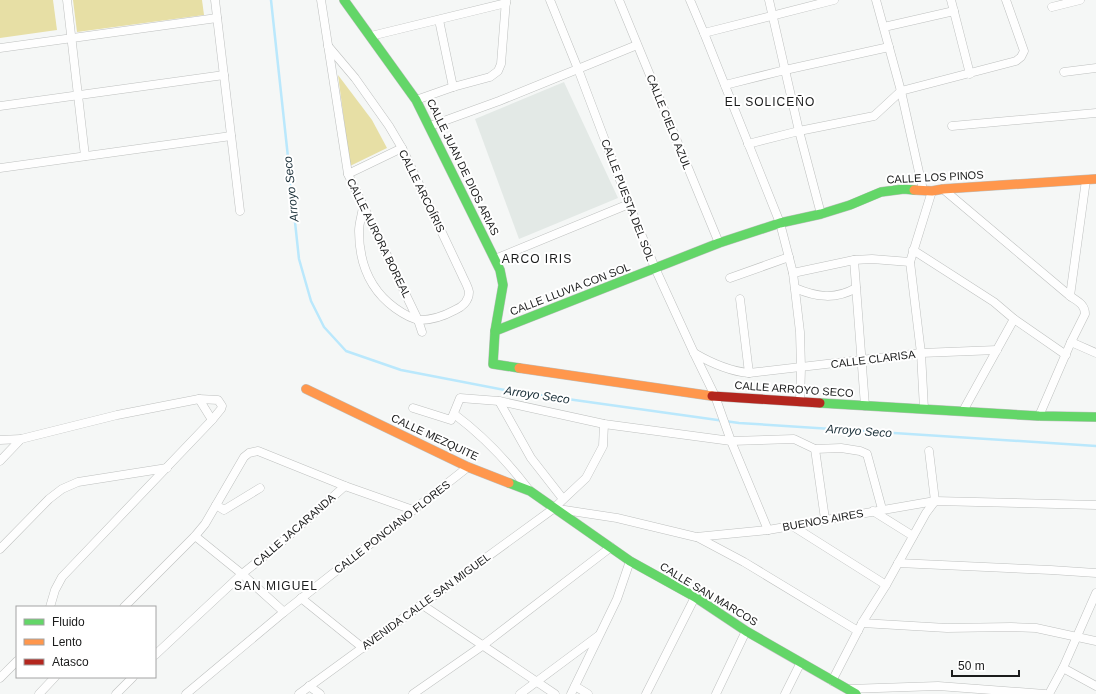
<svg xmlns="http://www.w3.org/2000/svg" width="1096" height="694" font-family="Arial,sans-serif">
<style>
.built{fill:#e3e9e6}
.green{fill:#e7dfa5}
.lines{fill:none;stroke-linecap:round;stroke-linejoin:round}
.stream{stroke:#bae8fc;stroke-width:2.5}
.street-casing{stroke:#bec0bf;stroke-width:9}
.fast-casing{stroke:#bec0bf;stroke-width:10}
.slow-casing{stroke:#bec0bf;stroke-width:10}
.jam-casing{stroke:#bec0bf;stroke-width:10}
.street{stroke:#fefefe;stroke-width:8}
.fast{stroke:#63d668;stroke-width:9}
.slow{stroke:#ff974d;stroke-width:9}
.jam{stroke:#b3261e;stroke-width:9}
.labels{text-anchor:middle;stroke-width:4;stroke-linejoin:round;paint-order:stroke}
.street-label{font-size:11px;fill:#1b1c1c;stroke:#fff}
.neighbourhood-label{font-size:12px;letter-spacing:1px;fill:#1b1c1c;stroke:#fff}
.water-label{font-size:12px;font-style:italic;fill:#1b3039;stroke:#fff}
</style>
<rect width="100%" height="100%" fill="#f5f7f6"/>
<!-- built -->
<polygon class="built" points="564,82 618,198 519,239 475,119"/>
<!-- green -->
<g class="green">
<polygon points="0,0 53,0 57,30 0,38"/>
<polygon points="73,0 202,0 204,15 77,32"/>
<polygon points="338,75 372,120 387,148 350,166"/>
</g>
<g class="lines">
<!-- stream -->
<polyline class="stream" points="271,0 299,259 311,301 324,327 346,351 401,370 510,391 739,423 1096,446"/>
<defs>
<g id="street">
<polyline points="67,0 85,156"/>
<polyline points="215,0 240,211"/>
<polyline points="321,0 348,174 418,320 422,332"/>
<polyline points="550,0 578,69 629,204 655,268 694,353 715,396 731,441 768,530"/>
<polyline points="619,0 719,243"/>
<polyline points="690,0 704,33 780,223 793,273 800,332 801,368 800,402"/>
<polyline points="769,0 799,131 821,214"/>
<polyline points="876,0 901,91 923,190"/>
<polyline points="951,0 970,74"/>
<polyline points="1052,7 1080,0"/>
<polyline points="439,20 453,87"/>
<polyline points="884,27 954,11"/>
<polyline points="704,33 834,0"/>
<polyline points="371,36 506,3"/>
<path d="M328,46l27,32 34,48 13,22 60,127c2,5 6,11 7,17 0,9 -7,15 -14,18 -11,6 -23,10 -35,10 -9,-1 -18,-7 -25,-12 -26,-19 -36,-45 -36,-77 0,-8 3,-16 4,-24"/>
<polyline points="0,48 217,18"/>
<polyline points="1064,72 1096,68"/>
<polyline points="725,85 785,70 889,47"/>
<polyline points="416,100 453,87 490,77 498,71 501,64 506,0"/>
<polyline points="0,106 224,75"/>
<polyline points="430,126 499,101 637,45"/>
<polyline points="952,126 1096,113"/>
<polyline points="748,144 799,131 874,116 901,91 1016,61 1021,57 1024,51 1006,0"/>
<polyline points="0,168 231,136"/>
<polyline points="348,174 402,148"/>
<path d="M943,189l127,107c7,5 15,8 15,18l-14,28 -32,74"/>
<polyline points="913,250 994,302 1014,319 1066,355"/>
<polyline points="495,259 629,204"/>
<polyline points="854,260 865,406"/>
<polyline points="793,273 854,260 872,259 910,262"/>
<polyline points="730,278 789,257"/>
<path d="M795,288c21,9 40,12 61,0"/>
<polyline points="1070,296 1086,180"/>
<polyline points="740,299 749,373"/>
<polyline points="1071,342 1096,353"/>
<path d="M694,353c17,10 34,18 55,20l172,-20 76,-3"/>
<polyline points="199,399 212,420"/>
<polyline points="499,401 531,458 563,499"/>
<polyline points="413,408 451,420 460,398 499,401 604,424 731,441 794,439 815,449 841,448 860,451 867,454 882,509"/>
<polyline points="924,409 921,353 910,262 932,191"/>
<polyline points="963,411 1014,319"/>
<path d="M454,414c28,21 54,48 75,76"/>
<polyline points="0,440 21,439"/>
<polyline points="815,449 825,519"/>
<polyline points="929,451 935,501"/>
<polyline points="0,461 21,439 117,415 199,399 218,400 222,406 221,409 212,420 62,577 55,590 50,607"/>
<polyline points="216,505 224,510 260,488"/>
<polyline points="558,509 617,518 696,537 768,530 935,501 1096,505"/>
<polyline points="873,511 913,536"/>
<polyline points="791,525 886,585"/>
<polyline points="195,536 242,574 284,612"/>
<polyline points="697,537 744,562 858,631"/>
<polyline points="0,549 49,499 62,489 78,482 167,468"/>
<polyline points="898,563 1051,570 1096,573"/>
<polyline points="301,598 363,648"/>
<polyline points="421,604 555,694"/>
<polyline points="124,607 195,536 205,524 244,457 249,453 258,451 345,486 413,510"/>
<polyline points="862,623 947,628 1011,627 1036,628 1096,641"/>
<polyline points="155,655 242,574 282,542 345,486"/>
<polyline points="1063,668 1096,686"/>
<polyline points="0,678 17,661"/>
<polyline points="832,681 862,623 886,585 926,513 935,501"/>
<polyline points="309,686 320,694"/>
<polyline points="575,686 588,694"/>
<polyline points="848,689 938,686 1045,694"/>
<polyline points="39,694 55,677"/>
<polyline points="116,694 133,677"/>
<polyline points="186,694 284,612 468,467"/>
<polyline points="299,694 553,509 586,478 603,446 604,424"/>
<polyline points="413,694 482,646 611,547"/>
<polyline points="520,694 598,636"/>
<polyline points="571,694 617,599 630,561"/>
<polyline points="646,694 695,597"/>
<polyline points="716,694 746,631"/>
<polyline points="785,694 801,662"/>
<polyline points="1049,694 1063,668 1096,593"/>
</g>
<g id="fast">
<polyline points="344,0 416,100 500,270 503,285 495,331 493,364 519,368"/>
<polyline points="495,331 719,243 780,223 821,214 850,205 881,192 904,189 914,190"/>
<polyline points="820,403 1039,416 1096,417"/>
<polyline points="509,483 530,491 630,561 695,597 746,631 856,694"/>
</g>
<g id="slow">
<polyline points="914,190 932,191 943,189 1096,179"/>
<polyline points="519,368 712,396"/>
<polyline points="306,389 468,467 509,483"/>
</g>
<polyline id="jam" points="712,396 820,403"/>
</defs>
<!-- street casing -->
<use href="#street" class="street-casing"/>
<!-- fast casing -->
<use href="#fast" class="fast-casing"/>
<!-- slow casing -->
<use href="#slow" class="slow-casing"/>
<!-- jam casing -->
<use href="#jam" class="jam-casing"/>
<!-- street -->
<use href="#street" class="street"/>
<!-- fast -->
<use href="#fast" class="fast"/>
<!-- slow -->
<use href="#slow" class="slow"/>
<!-- jam -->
<use href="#jam" class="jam"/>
</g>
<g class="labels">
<!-- street labels -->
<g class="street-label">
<text transform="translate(669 122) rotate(68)" y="4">CALLE CIELO AZUL</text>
<text transform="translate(463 167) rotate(64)" y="4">CALLE JUAN DE DIOS ARIAS</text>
<text transform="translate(935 177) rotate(-3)" y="4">CALLE LOS PINOS</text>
<text transform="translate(422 191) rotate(64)" y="4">CALLE ARCOÍRIS</text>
<text transform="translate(628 200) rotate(69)" y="4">CALLE PUESTA DEL SOL</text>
<text transform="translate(379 238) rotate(64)" y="4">CALLE AURORA BOREAL</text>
<text transform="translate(570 289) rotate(-21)" y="4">CALLE LLUVIA CON SOL</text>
<text transform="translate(873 359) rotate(-7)" y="4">CALLE CLARISA</text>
<text transform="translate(794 389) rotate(4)" y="4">CALLE ARROYO SECO</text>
<text transform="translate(435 437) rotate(25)" y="4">CALLE MEZQUITE</text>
<text transform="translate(823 520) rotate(-10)" y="4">BUENOS AIRES</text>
<text transform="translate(392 527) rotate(-38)" y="4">CALLE PONCIANO FLORES</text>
<text transform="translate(294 530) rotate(-41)" y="4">CALLE JACARANDA</text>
<text transform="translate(709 594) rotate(31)" y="4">CALLE SAN MARCOS</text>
<text transform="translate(426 601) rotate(-36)" y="4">AVENIDA CALLE SAN MIGUEL</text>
</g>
<!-- neighbourhood labels -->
<g class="neighbourhood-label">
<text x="770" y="106">EL SOLICEÑO</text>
<text x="537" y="263">ARCO IRIS</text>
<text x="276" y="590">SAN MIGUEL</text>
</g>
<!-- water labels -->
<g class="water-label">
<text transform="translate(291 189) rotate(-96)" y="4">Arroyo Seco</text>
<text transform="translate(537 395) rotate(8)" y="4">Arroyo Seco</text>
<text transform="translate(859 431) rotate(4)" y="4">Arroyo Seco</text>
</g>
</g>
<!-- legend -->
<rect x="16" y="606" width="140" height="72" fill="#ffffff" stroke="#a4a4a4"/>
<rect x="24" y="619" width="20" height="6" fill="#63d668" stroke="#a4a4a4"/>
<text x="52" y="626" font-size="12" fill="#1b1c1c">Fluido</text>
<rect x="24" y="639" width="20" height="6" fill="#ff974d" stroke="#a4a4a4"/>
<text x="52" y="646" font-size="12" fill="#1b1c1c">Lento</text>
<rect x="24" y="659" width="20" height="6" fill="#b3261e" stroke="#a4a4a4"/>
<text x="52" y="666" font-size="12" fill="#1b1c1c">Atasco</text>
<!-- scale -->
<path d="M952 670v6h67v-6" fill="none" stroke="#1b1c1c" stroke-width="2"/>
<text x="958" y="670" font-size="12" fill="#1b1c1c" stroke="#ffffff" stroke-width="3" paint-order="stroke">50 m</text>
</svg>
